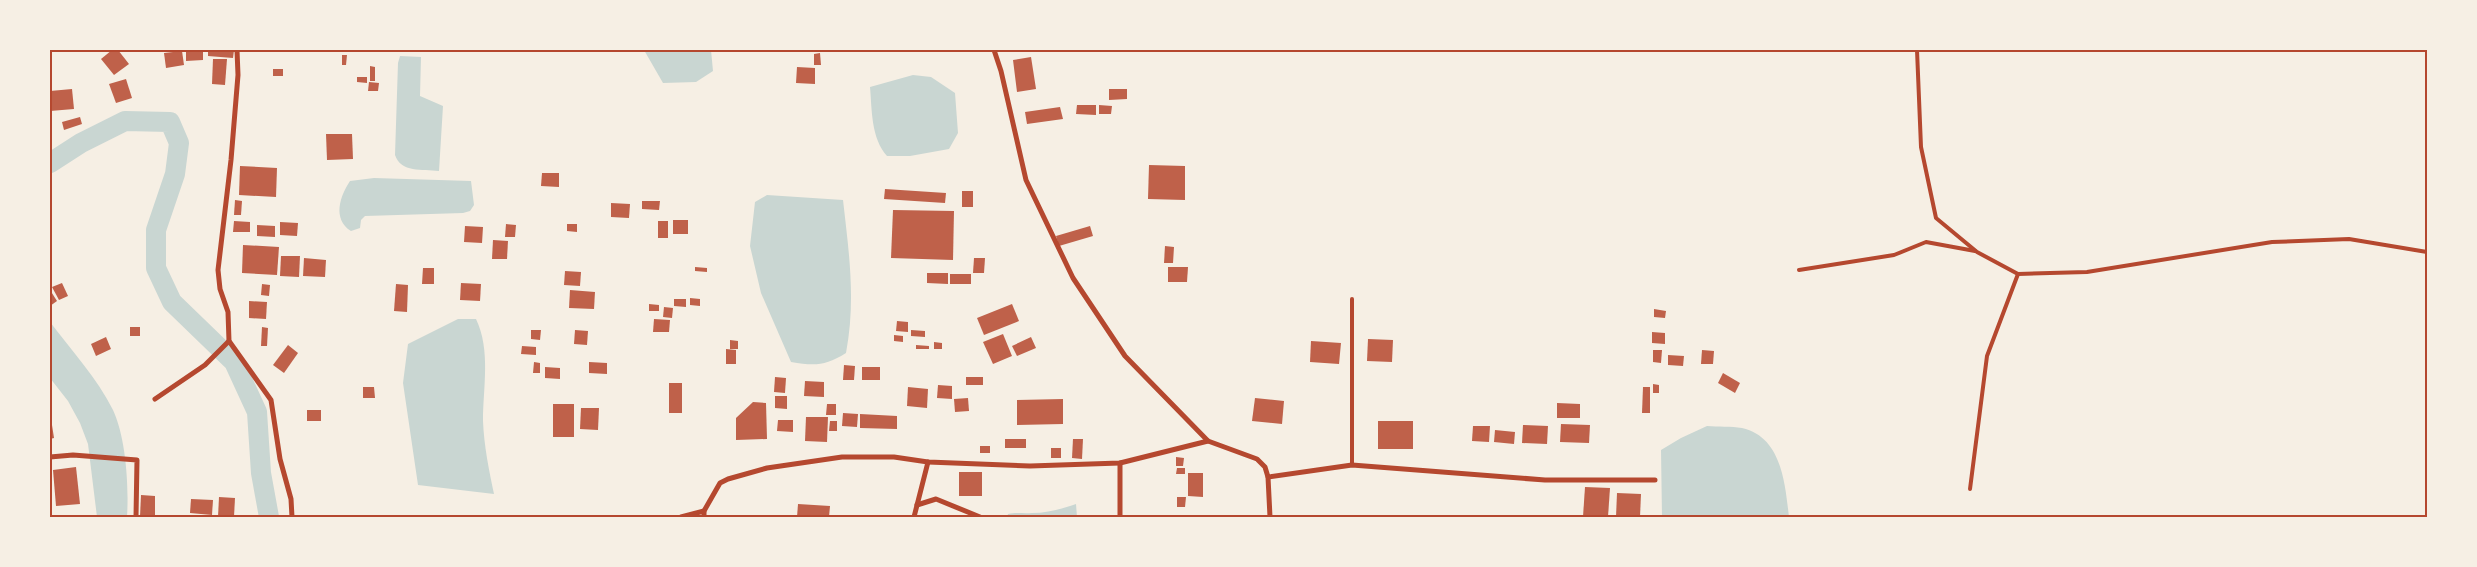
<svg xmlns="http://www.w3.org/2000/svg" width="2477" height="567" font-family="Signika,sans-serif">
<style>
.water{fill:#c9d6d2}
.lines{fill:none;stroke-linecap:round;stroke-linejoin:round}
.canal{stroke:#c9d6d2;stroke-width:20}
.building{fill:#bf614a}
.service{stroke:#b5482f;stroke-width:4}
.minor{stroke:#b5482f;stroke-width:5}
.neatline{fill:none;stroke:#b5482f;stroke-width:2}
</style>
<rect width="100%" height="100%" fill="#f6efe4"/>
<!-- water -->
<g class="water">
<polygon points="644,50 711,50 713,71 696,82 663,83"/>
<path d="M400,56l21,1 -1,39 23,10 -4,65c-17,-2 -38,2 -44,-16l3,-92z"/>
<path d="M913,75l18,2 24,16 3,40 -9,16 -39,7h-23c-16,-18 -15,-46 -17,-69z"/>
<path d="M374,178l97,3 3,24 -4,6 -7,2 -98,3 -4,4 -1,8 -9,3c-19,-12 -11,-35 -1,-50z"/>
<path d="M767,195l76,5c6,53 13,100 3,153 -21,13 -31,13 -55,9l-30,-69 -11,-47 5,-44z"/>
<path d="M458,319h18c15,31 7,69 7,102 1,25 6,49 11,73l-76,-9 -15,-102 5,-39z"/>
<path d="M50,322c22,29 47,56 63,88 13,28 16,76 14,107h-30l-9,-73 -8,-21 -12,-22 -18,-23z"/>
<path d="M1707,426c11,1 24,0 35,2 40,9 43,56 47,89h-127l-1,-67 20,-12z"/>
<path d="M1076,504l1,13h-70l1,-3c9,-2 15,0 24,-1 16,0 29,-4 44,-9z"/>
</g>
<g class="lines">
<!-- canal -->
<polyline class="canal" points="50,163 81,143 125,121 170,122 179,143 175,174 156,230 156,268 172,302 234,362 257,412 261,473 269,517"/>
</g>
<!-- building -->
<g class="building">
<polygon points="112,50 118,50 129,64 114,75 101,59"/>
<polygon points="186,50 203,50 203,60 186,61"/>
<polygon points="208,50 234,50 233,58 208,56"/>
<polygon points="182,51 184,65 166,68 164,53"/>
<polygon points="820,53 821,65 814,65 814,54"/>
<polygon points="342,55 347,55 346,65 342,65"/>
<polygon points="1031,57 1036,89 1017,92 1013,60"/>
<polygon points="213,59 227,59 225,85 212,84"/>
<polygon points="370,66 375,67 375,81 370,81"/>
<polygon points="797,67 815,68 815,84 796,83"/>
<rect x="273" y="69" width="10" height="7"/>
<polygon points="357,77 367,77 367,83 357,82"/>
<polygon points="126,79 132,98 116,103 109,84"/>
<polygon points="369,82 379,83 378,91 368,91"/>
<polygon points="72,89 74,109 50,111 50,91"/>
<polygon points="1109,89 1127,89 1127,99 1109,100"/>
<polygon points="1077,105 1096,105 1096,115 1076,114"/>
<polygon points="1099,105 1112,106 1111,114 1099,114"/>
<polygon points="1060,107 1063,119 1027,124 1025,112"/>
<polygon points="80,117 82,124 64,130 62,122"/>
<polygon points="326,134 352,134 353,159 327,160"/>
<polygon points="1149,165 1185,166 1185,200 1148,199"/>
<polygon points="240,166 277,168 276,197 239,195"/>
<polygon points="542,173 559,173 559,187 541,186"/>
<polygon points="885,189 946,193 945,203 884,199"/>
<rect x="962" y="191" width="11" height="16"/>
<polygon points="235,200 242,201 241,215 234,215"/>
<polygon points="642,201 660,201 659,210 642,209"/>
<polygon points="611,203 630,204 629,218 611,217"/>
<polygon points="893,210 954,211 953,260 891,258"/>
<rect x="673" y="220" width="15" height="14"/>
<polygon points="234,221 250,222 250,232 233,232"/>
<rect x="658" y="221" width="10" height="17"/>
<polygon points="280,222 298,223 297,236 280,235"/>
<polygon points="506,224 516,225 515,237 505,237"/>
<polygon points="567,224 577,224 577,232 567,231"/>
<polygon points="257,225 275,226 275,237 257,236"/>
<polygon points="465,226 483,227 482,243 464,242"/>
<polygon points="1090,226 1093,236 1059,246 1056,236"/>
<polygon points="493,240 508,241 507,259 492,259"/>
<polygon points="243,245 279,247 277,275 242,273"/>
<polygon points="1165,246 1174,247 1173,263 1164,263"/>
<polygon points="281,256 300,256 299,277 280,276"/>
<polygon points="304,258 326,260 325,277 303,276"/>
<polygon points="974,258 985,258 984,273 973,273"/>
<polygon points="695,267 707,268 707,272 695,271"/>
<polygon points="1168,267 1188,267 1187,282 1168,282"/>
<polygon points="423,268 434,268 434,284 422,284"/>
<polygon points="565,271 581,272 580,286 564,285"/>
<polygon points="927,273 948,273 948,284 927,283"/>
<rect x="950" y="274" width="21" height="10"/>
<polygon points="62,283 68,296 59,300 52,287"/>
<polygon points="461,283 481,284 480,301 460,300"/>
<polygon points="262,284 270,285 269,296 261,295"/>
<polygon points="396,284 408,285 407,312 394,311"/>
<polygon points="50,290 57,301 50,306"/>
<polygon points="570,290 595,292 594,309 569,308"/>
<polygon points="690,298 700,299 700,306 690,305"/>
<polygon points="674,299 686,299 686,307 674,306"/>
<polygon points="249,301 267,302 266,319 249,318"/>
<polygon points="649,304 659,305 659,311 649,311"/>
<polygon points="1012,304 1019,321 984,335 977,318"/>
<polygon points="664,307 673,308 672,318 663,317"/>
<polygon points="1654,309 1666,311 1665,318 1654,317"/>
<polygon points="654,319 670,320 669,332 653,332"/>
<polygon points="897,321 908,322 908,332 896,331"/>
<rect x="130" y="327" width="10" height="9"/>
<polygon points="262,327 268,328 267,346 261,346"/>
<polygon points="531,330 541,330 540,340 531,339"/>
<polygon points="575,330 588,331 587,345 574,344"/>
<polygon points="911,330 925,331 925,337 911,336"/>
<polygon points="1652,332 1665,333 1665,344 1652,343"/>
<polygon points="1003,334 1012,356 993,364 983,342"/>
<polygon points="894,335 903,336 903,342 894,341"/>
<polygon points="106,337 111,349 96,356 91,344"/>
<polygon points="1031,337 1036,348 1017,356 1012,346"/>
<polygon points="1368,339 1393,340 1392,362 1367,361"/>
<polygon points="730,340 738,341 738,349 730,349"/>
<polygon points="1311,341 1341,343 1339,364 1310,362"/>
<polygon points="934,342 942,343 942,349 934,349"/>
<polygon points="288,345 298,353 284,373 273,365"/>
<polygon points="916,345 929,346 929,349 916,349"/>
<polygon points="522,346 536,347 536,355 521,354"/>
<polygon points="726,349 736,350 736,364 726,364"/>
<polygon points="1653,350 1662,350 1661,363 1653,362"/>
<polygon points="1702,350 1714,351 1713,364 1701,364"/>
<polygon points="1668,355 1684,356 1683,366 1668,365"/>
<polygon points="534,362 540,363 540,373 533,373"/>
<polygon points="589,362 607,363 607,374 589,373"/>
<polygon points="844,365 855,366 854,380 843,380"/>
<polygon points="545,367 560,368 560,379 545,378"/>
<rect x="862" y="367" width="18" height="13"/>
<polygon points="1723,373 1740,383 1735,393 1718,383"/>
<polygon points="775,377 786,378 785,393 774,392"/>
<rect x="966" y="377" width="17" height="8"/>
<polygon points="805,381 824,382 824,397 804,396"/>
<rect x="669" y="383" width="13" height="30"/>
<polygon points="1653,384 1659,385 1659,393 1653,393"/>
<polygon points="938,385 952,386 952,399 937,398"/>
<polygon points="363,387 374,387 375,398 363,398"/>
<polygon points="908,387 928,389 927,408 907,406"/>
<polygon points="1643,387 1650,387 1650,413 1642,413"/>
<polygon points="775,396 787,396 787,409 775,408"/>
<polygon points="968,398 969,411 955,412 954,399"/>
<polygon points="1255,398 1284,401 1282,424 1252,421"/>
<polygon points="1063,399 1063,424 1017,425 1017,400"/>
<polygon points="753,402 766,403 767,439 736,440 736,418"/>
<polygon points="1557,403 1580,404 1580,418 1557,418"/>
<rect x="553" y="404" width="21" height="33"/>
<polygon points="827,404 836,404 836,415 826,415"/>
<polygon points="581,408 599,408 598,430 580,429"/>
<rect x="307" y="410" width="14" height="11"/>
<polygon points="843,413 858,414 857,427 842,426"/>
<polygon points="860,414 897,416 897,429 860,428"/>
<polygon points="806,417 828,417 827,442 805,441"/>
<polygon points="778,420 793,420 793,432 777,431"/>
<polygon points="830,421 837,421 837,431 829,431"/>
<rect x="1378" y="421" width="35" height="28"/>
<polygon points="1561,424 1590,425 1589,443 1560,442"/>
<polygon points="50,425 52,425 54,438 50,439"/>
<polygon points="1523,425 1548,426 1547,444 1522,443"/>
<polygon points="1473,426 1490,426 1489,442 1472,441"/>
<polygon points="1495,430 1515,432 1514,444 1494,442"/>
<rect x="1005" y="439" width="21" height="9"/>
<polygon points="1073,439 1083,439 1082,459 1072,458"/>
<rect x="980" y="446" width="10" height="7"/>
<rect x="1051" y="448" width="10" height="10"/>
<polygon points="1176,457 1184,458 1183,466 1176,466"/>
<polygon points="76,467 80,504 56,506 53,470"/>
<polygon points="1177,468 1185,468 1185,474 1176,474"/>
<rect x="959" y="472" width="23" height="24"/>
<polygon points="1188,473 1203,473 1203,497 1188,496"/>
<polygon points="1585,487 1610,488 1608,517 1583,517"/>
<polygon points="1617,493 1641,494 1640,517 1616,517"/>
<polygon points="141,495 155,496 155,517 140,517"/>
<polygon points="219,497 235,498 234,517 218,517"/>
<polygon points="1177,497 1186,497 1185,507 1177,507"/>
<polygon points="191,499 213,500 212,515 190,513"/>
<polygon points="798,504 830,506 829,517 797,517"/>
</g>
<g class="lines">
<!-- service -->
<g class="service">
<polyline points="1917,50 1921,147 1936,218 1977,252 2018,274 2087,272 2272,242 2349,239 2427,252"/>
<polyline points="1799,270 1894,255 1926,242 1975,251"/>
<polyline points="1352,465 1352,299"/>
<polyline points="1970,489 1987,356 2018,274"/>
</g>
<!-- minor -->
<g class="minor">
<polyline points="237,50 238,75 231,160 218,270 220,289 228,312 229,341 271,400 280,459 291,499 292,517"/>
<polyline points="994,50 1001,71 1026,180 1073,278 1125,356 1208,441 1257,459 1265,467 1268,477 1270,517"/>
<polyline points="155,399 205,365 229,341"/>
<polyline points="50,457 73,455 137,460 136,517"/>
<polyline points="1120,463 1120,517"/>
<polyline points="1268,477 1352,465 1545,480 1655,480"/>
<polyline points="917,505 936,499 980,517"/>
<polyline points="681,517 704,511"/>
<polyline points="704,517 704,511 720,483 728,479 767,468 842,457 894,457 928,462 1030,466 1120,463 1208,441"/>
<polyline points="914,517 928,462"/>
</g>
</g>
<!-- border -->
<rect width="2477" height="567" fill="none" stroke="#f6efe4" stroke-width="102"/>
<rect x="51" y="51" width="2375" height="465" class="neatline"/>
</svg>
